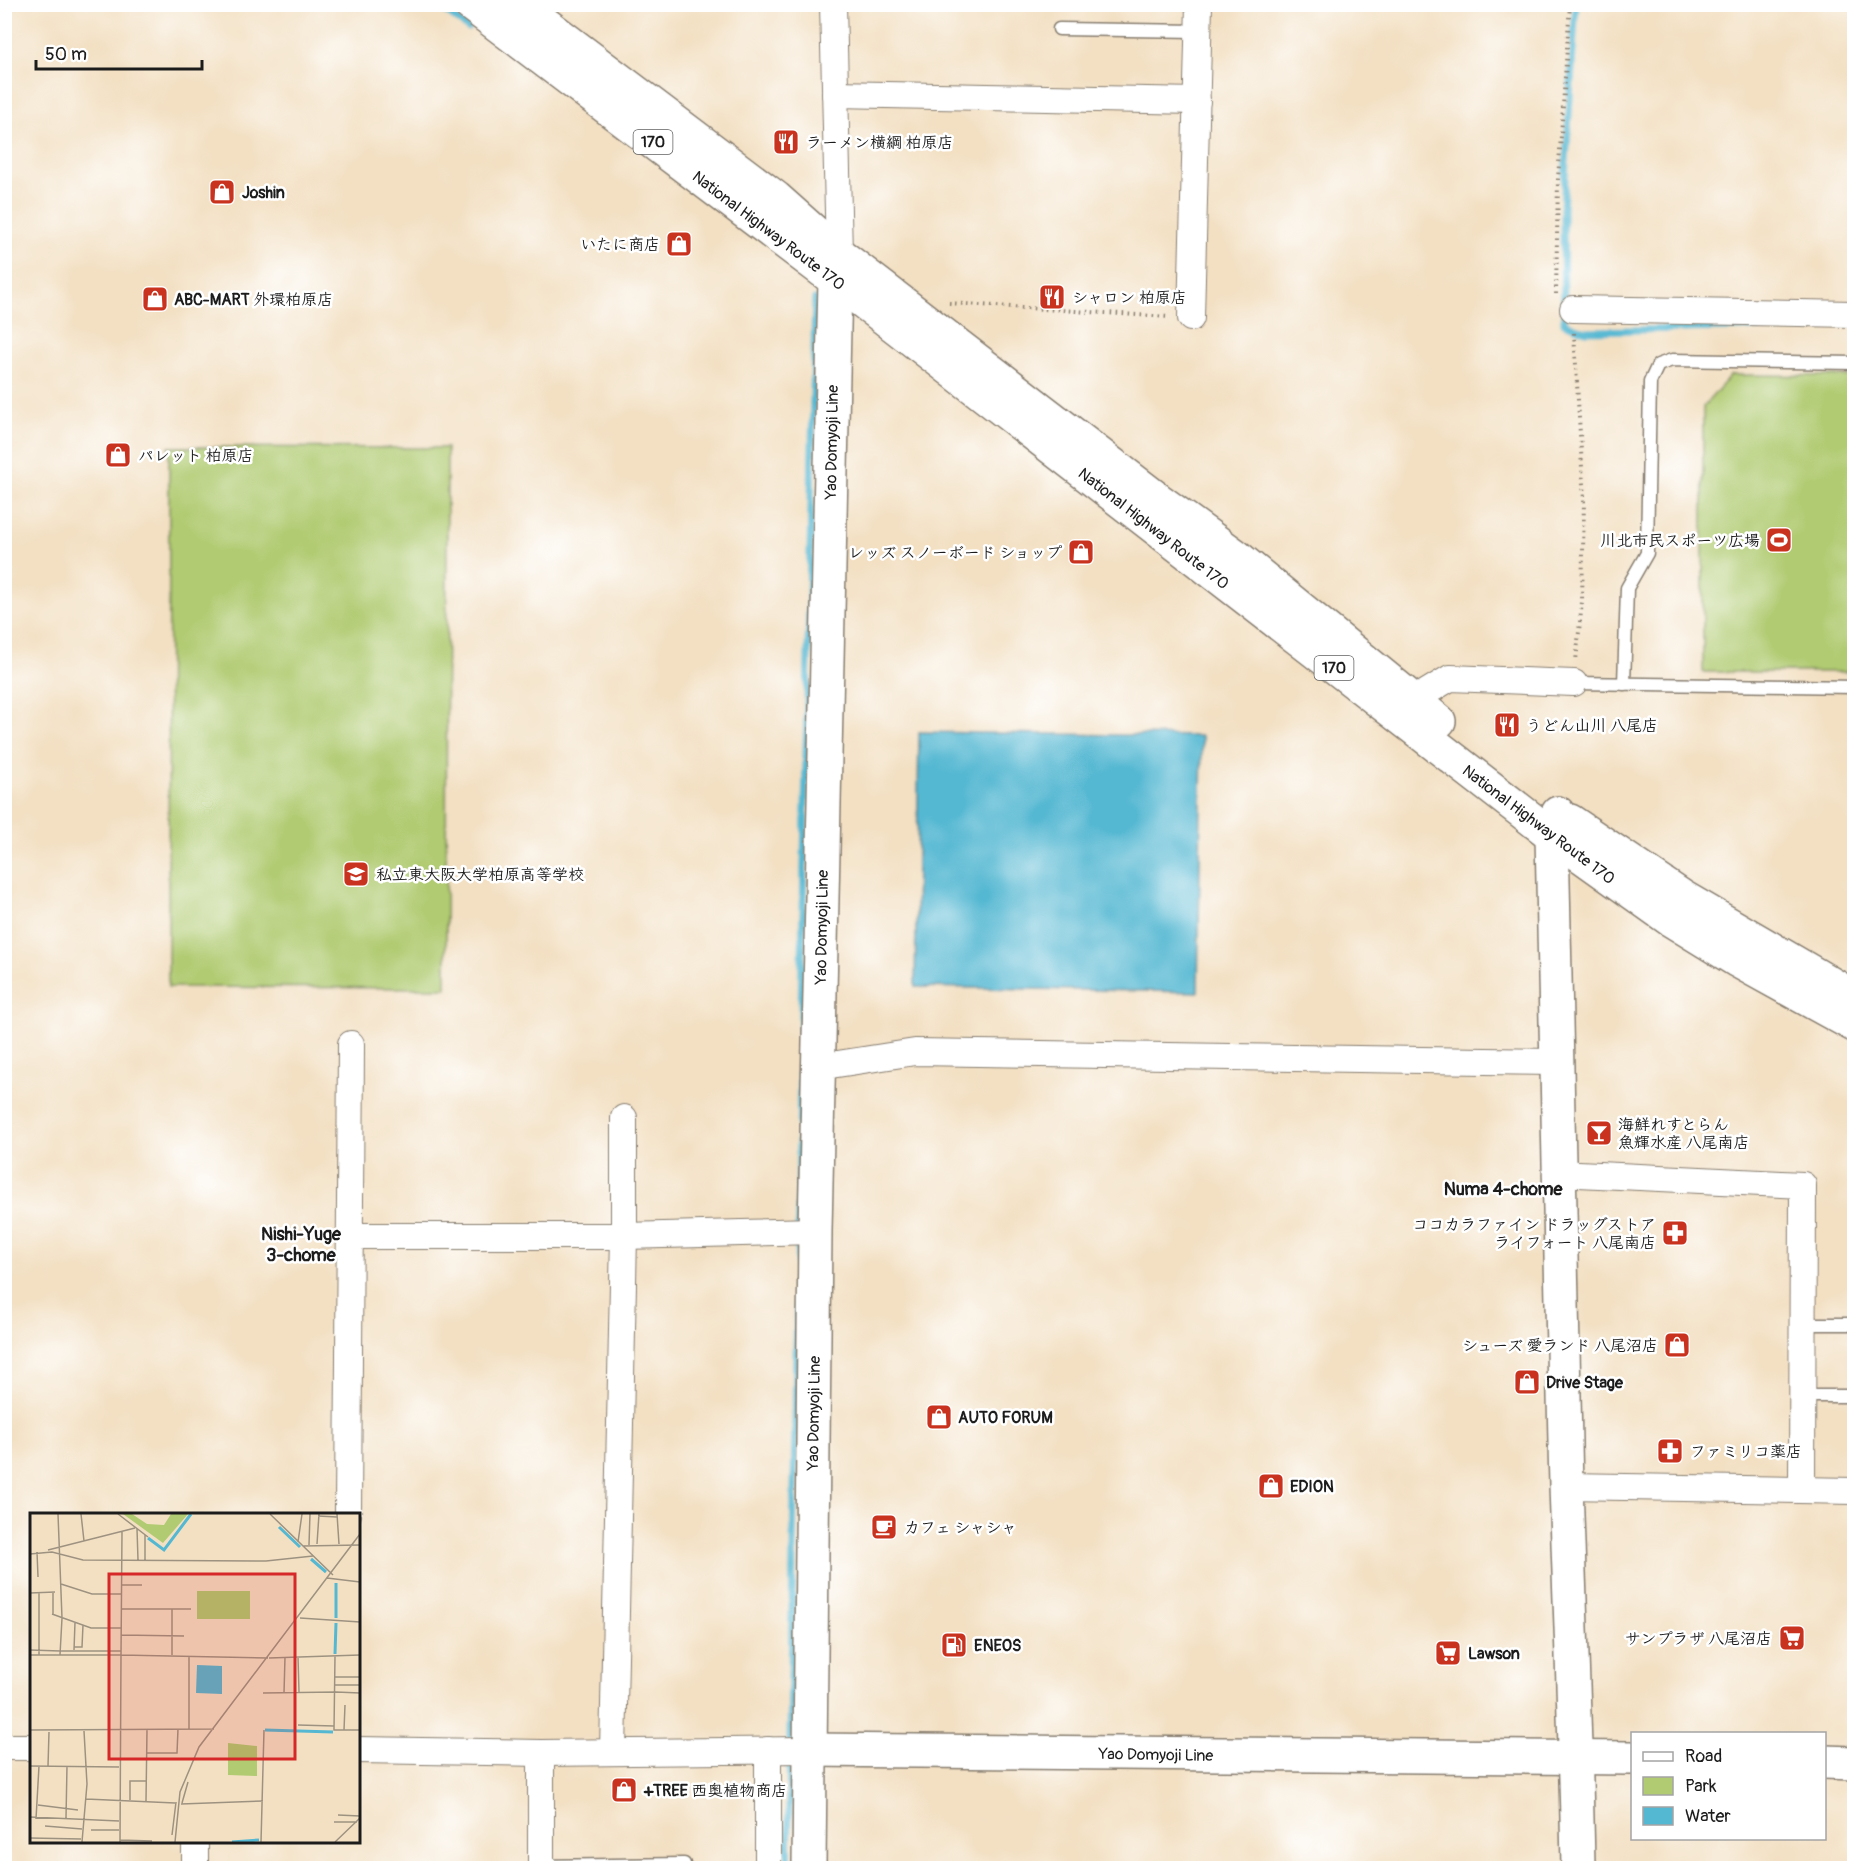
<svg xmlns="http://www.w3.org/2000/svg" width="1859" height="1873" font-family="Pangolin,'Klee One',sans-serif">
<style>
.green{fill:#b0cb71;stroke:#667446;stroke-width:1.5}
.water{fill:#54b8d2;stroke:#386a77;stroke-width:1.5}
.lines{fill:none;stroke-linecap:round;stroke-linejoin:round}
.stream{stroke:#54b8d2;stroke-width:7}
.lane-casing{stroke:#887e70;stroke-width:15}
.street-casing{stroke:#887e70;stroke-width:28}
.secondary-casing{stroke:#887e70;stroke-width:36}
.highway-casing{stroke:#887e70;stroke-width:36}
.path{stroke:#887e70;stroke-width:4;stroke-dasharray:1.5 4.5;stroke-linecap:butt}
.lane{stroke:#fff;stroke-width:12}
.street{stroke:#fff;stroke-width:26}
.secondary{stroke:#fff;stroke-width:33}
.highway{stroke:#fff;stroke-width:33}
.labels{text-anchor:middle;stroke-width:5;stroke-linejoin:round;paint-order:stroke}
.shield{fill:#fff;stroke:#606060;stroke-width:1.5}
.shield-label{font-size:15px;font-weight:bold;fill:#1c1c1c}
.poi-label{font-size:16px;font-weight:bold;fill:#1c1c1c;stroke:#fff;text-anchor:start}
.street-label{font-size:16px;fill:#1c1c1c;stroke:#fff}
.neighbourhood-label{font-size:18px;font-weight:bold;fill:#1c1c1c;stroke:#fff}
.inset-river{fill:none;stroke:#54b8d2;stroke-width:3}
.inset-road{fill:none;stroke:#9d9280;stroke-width:1.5}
.view{fill:#d62828;fill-opacity:0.15;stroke:#d62828;stroke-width:3}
.inset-edge{fill:none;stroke:#1c1c1c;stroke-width:3}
</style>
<rect width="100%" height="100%" fill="#fff"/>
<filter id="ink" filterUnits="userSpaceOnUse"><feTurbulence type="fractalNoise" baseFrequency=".0167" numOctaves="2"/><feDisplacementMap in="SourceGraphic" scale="12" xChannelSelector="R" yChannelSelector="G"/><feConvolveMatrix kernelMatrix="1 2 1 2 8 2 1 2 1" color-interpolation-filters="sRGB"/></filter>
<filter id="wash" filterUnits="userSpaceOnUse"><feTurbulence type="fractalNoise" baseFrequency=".008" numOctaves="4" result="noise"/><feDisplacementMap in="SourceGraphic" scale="24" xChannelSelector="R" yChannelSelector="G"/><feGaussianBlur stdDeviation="1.35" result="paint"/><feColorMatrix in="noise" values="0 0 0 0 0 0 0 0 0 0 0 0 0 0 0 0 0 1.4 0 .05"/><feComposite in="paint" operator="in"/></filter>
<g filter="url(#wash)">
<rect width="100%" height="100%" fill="#f3e0c3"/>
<!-- green -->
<g class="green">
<polygon points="1731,375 1854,376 1854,672 1703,672 1703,407"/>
<polygon points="169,447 447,448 446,988 168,987"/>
</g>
<!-- water -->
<polygon class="water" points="919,732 1202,736 1198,992 915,987"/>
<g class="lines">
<!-- stream -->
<g class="stream">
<polyline points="436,4 468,28"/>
<polyline points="1576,4 1563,209 1564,323 1586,331 1820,326"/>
<polyline points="798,1226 801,1015 815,299"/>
<polyline points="790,1745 798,1237"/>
<polyline points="788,1868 790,1756"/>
</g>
</g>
</g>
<g filter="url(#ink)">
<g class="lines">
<defs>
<g id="lane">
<polyline points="1059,29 1198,31"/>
<polyline points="1574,683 1854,687"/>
<polyline points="1624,684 1627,588 1647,553 1650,382 1658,365 1672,360 1854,363"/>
<polyline points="1803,1324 1854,1324"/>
<polyline points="1802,1396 1854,1396"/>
<polyline points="541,1866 684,1864"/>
</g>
<g id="street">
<polyline points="833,4 839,254"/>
<polyline points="835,94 1197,101"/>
<polyline points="1573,309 1854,314"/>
<polyline points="1191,318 1199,4"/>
<polyline points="1414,700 1450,678 1574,683"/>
<polyline points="818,1067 915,1052 1555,1062"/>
<polyline points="1558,1173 1803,1185 1802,1490"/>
<polyline points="350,1236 624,1236 815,1231"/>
<polyline points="1566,1486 1854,1491"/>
<polyline points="348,1514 351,1044"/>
<polyline points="4,1747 32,1747"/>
<polyline points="358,1750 541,1753 809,1750"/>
<polyline points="768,1750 768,1868"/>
<polyline points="613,1752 624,1236 624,1118"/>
<polyline points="541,1753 541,1868"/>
<polyline points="195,1842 195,1868"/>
</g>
<g id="secondary">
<path d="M1558,813l-6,22c3,217 8,433 14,649 4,128 10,256 12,384"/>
<polyline points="809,1750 1632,1758"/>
<polyline points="1824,1762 1854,1763"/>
<polyline points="809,1868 815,1231 835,280 839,255"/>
</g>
<g id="highway">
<polyline points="470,4 835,280 1552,835 1671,920 1736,960 1854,1025"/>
<polyline points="519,4 776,198 839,254 1159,500 1235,555 1439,721"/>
<polyline points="1570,821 1681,896 1854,997"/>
</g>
</defs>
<!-- lane casing -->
<use href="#lane" class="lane-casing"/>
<!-- street casing -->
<use href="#street" class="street-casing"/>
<!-- secondary casing -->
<use href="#secondary" class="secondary-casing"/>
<!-- highway casing -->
<use href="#highway" class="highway-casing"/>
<!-- path -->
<g class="path">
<polyline points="1556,294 1558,179 1570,4"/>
<polyline points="949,303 1169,317"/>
<polyline points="1574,333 1584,501 1582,602 1576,661"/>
</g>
<!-- lane -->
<use href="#lane" class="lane"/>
<!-- street -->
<use href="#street" class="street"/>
<!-- secondary -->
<use href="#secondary" class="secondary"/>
<!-- highway -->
<use href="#highway" class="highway"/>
</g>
</g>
<!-- icons -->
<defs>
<symbol id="restaurant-square" viewBox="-11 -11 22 22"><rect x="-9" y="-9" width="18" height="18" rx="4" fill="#c8321e" stroke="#fff"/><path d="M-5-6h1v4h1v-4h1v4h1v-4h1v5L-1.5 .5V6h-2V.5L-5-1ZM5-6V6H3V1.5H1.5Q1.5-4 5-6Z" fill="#fff"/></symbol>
<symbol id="shop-square" viewBox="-11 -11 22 22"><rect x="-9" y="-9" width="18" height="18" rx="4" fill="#c8321e" stroke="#fff"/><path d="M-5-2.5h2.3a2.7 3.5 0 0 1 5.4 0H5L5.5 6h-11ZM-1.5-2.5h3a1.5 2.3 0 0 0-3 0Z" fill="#fff"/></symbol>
<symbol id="stadium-square" viewBox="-11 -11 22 22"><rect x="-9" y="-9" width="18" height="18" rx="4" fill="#c8321e" stroke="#fff"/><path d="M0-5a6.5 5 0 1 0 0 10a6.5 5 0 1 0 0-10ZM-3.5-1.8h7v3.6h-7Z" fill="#fff"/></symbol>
<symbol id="school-square" viewBox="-11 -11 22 22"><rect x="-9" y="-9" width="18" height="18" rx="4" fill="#c8321e" stroke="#fff"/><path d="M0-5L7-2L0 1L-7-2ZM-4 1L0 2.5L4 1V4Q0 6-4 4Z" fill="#fff"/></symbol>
<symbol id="bar-square" viewBox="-11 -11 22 22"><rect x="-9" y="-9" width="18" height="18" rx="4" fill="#c8321e" stroke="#fff"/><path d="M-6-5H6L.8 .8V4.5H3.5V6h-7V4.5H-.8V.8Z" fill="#fff"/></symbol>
<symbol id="pharmacy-square" viewBox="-11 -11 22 22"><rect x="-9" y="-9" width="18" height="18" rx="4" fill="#c8321e" stroke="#fff"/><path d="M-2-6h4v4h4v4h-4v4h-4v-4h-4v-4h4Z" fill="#fff"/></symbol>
<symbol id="cafe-square" viewBox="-11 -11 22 22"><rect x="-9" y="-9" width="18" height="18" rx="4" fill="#c8321e" stroke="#fff"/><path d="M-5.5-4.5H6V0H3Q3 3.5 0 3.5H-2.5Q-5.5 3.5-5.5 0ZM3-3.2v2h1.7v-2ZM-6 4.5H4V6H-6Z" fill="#fff"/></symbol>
<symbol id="supermarket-square" viewBox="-11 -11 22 22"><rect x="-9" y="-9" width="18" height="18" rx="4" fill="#c8321e" stroke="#fff"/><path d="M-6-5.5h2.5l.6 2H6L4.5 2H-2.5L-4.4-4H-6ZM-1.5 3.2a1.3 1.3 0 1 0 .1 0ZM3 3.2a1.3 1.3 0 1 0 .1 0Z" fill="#fff"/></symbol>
<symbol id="fuel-square" viewBox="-11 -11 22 22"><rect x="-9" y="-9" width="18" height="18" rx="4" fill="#c8321e" stroke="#fff"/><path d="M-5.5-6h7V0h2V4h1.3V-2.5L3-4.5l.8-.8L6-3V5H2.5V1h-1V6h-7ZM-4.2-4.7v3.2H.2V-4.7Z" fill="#fff"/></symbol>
</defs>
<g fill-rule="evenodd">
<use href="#restaurant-square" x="771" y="127" width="30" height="30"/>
<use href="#shop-square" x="207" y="177" width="30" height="30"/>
<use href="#shop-square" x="664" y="229" width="30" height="30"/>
<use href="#restaurant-square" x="1037" y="282" width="30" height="30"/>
<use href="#shop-square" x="140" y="284" width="30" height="30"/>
<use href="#shop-square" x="103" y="440" width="30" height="30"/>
<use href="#stadium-square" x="1764" y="525" width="30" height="30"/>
<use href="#shop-square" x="1066" y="537" width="30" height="30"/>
<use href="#restaurant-square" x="1492" y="710" width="30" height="30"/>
<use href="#school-square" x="341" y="859" width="30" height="30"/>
<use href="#bar-square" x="1584" y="1118" width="30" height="30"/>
<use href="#pharmacy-square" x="1660" y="1218" width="30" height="30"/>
<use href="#shop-square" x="1662" y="1330" width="30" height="30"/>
<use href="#shop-square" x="1512" y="1367" width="30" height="30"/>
<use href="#shop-square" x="924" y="1402" width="30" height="30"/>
<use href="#pharmacy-square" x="1655" y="1436" width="30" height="30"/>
<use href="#shop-square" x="1256" y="1471" width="30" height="30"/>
<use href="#cafe-square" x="869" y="1512" width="30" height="30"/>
<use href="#supermarket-square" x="1777" y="1623" width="30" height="30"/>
<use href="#fuel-square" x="939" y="1630" width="30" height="30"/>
<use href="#supermarket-square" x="1433" y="1638" width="30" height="30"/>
<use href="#shop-square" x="609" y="1775" width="30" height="30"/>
</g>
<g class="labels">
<!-- shield labels -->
<g class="shield">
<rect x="633.5" y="130" width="39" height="24" rx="4.5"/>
<rect x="1314.5" y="656" width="39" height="24" rx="4.5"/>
</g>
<g class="shield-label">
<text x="653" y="147">170</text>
<text x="1334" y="673">170</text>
</g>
<!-- poi labels -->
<g class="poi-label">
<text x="806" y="148">ラーメン横綱 柏原店</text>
<text x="242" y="198">Joshin</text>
<text x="660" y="250" text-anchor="end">いたに商店</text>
<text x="1072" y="303">シャロン 柏原店</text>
<text x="174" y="305">ABC-MART 外環柏原店</text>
<text x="138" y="461">パレット 柏原店</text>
<text x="1760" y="546" text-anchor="end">川北市民スポーツ広場</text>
<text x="1062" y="558" text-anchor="end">レッズ スノーボード ショップ</text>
<text x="1526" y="731">うどん山川 八尾店</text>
<text x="376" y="880">私立東大阪大学柏原高等学校</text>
<text x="1618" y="1130">海鮮れすとらん<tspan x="1618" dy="18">魚輝水産 八尾南店</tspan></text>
<text x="1656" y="1230" text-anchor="end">ココカラファイン ドラッグストア<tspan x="1656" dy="18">ライフォート 八尾南店</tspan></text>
<text x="1658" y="1351" text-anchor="end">シューズ 愛ランド 八尾沼店</text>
<text x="1546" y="1388">Drive Stage</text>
<text x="958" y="1423">AUTO FORUM</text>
<text x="1690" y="1457">ファミリコ薬店</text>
<text x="1290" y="1492">EDION</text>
<text x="904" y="1533">カフェ シャシャ</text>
<text x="1772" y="1644" text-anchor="end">サンプラザ 八尾沼店</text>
<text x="974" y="1651">ENEOS</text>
<text x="1468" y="1659">Lawson</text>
<text x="644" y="1796">+TREE 西奥植物商店</text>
</g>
<!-- street labels -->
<g class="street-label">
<text transform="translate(769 230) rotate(37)" y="6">National Highway Route 170</text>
<text transform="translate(831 442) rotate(-89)" y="6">Yao Domyoji Line</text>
<text transform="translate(1154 528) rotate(38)" y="6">National Highway Route 170</text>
<text transform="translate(1539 824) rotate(37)" y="6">National Highway Route 170</text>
<text transform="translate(821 927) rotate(-89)" y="6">Yao Domyoji Line</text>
<text transform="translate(813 1413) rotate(-89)" y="6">Yao Domyoji Line</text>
<text transform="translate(1156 1754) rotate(1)" y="6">Yao Domyoji Line</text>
</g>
<!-- neighbourhood labels -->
<g class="neighbourhood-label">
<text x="1503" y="1195">Numa 4-chome</text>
<text x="301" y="1240">Nishi-Yuge<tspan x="301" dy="21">3-chome</tspan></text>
</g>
</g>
<!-- overview -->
<g transform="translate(30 1513)">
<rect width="330" height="330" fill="#f3e0c3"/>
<path d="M93,1h9l15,10 17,1 7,-11h17l-25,29zM167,78h53v28h-53zM198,230l29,3v30l-29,-1z" fill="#b0cb71"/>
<path d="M167,152l25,1v28l-26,-1z" fill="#54b8d2"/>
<path class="inset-river" d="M249,14l21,20M118,25l16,12 27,-36M281,46l15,13M306,105v-35M305,141l1,-31M235,217l68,2M202,329l27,-2"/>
<path class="inset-road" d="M28,1l4,104 -2,37M51,1l3,27M88,1l30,23M240,1l63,61M307,1l2,30M288,3l19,1M107,16l1,31M115,22v25M268,29l4,-28M287,31l2,-30M279,32l1,-31M273,33l57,-1M18,37l87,-22M7,39l1,25M0,41l22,-2 31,8 183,1 47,-5M297,65l33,4M31,71l31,10h29M91,72h21M23,79v23M0,80l25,-1M91,96h70M142,96v46M22,101l39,14h30M270,105l60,4M91,122l63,1M44,134h8l1,-22M0,137l30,1M44,137l1,-28M30,138h61M0,142h91l1,-123M9,142v-63M159,143v73M305,143l-1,74h26M268,144l1,35M239,145l91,-3M305,164h25M305,172h25M306,179l24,1M233,180l73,-1M254,180l1,-36M268,212l36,1M0,217l184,-1M314,217l1,-25M117,240h30l1,-24M0,253l89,1M18,253l1,-34M56,286l89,4M100,287v-19h16M116,288l1,-71M152,290l6,-21M151,291l82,-3M8,292l40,5M308,302l22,1M0,304l89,4M36,305l1,-52M6,306l3,-53M304,309h23M15,313l37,3M61,317h28M142,322l4,-33M0,325l51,1M90,327l32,1M52,329l5,-58 -3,-53M90,329l1,-187 147,3M145,329l5,-50 19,-45 161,-213M231,329l3,-112M305,329l25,-24"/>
<path class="view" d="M79,61h186v185h-186z"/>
<rect width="330" height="330" class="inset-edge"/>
</g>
<!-- margin -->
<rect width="1859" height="1873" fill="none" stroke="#fff" stroke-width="24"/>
<!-- legend -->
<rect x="1631" y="1732" width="195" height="108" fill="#ffffff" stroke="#a4a4a4" stroke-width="1.5"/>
<rect x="1643" y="1752" width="30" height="9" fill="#ffffff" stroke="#a4a4a4" stroke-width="1.5"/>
<text x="1685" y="1762" font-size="18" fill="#1c1c1c">Road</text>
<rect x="1643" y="1777" width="30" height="18" fill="#b0cb71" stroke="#a4a4a4" stroke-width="1.5"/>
<text x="1685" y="1792" font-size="18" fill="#1c1c1c">Park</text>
<rect x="1643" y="1807" width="30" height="18" fill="#54b8d2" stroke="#a4a4a4" stroke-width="1.5"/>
<text x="1685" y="1822" font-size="18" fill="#1c1c1c">Water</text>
<!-- scale -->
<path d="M36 60v9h166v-9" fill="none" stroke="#1c1c1c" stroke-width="3"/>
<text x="45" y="60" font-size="18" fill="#1c1c1c" stroke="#ffffff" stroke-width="4.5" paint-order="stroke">50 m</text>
</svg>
